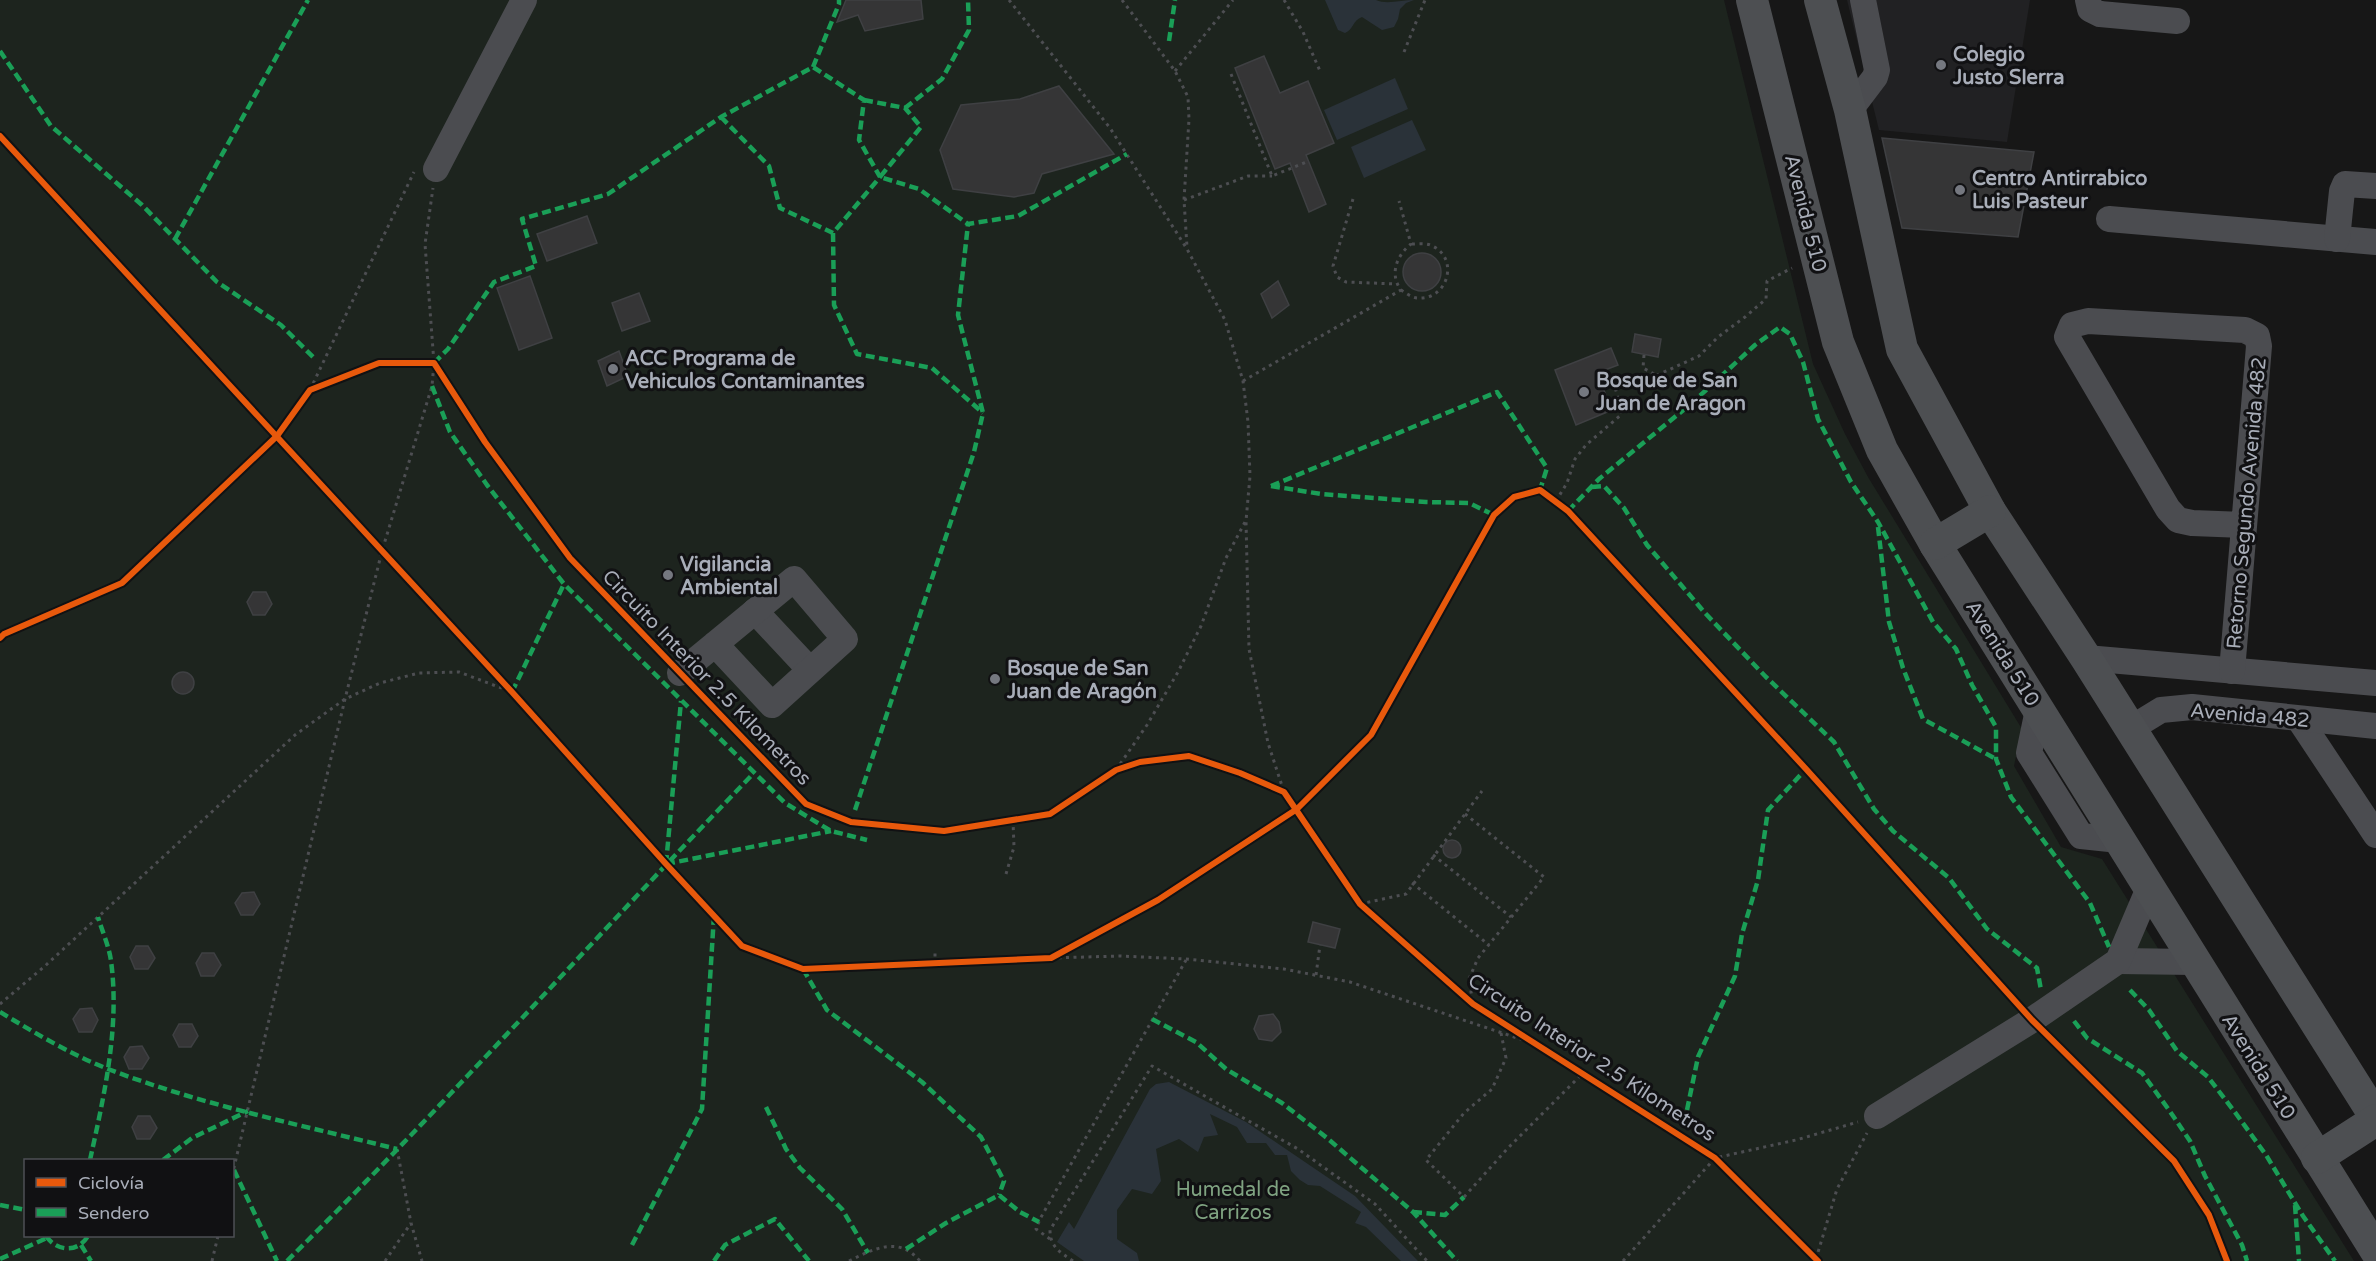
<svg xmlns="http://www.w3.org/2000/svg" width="2376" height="1261" font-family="'Varela Round',sans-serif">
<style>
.built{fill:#212123}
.green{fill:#1d241e;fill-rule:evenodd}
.water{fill:#2a3239}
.building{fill:#353536;stroke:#3f4043;stroke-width:1.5}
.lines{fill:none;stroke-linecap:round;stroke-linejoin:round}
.path{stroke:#4d4e52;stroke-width:3;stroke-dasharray:3 4.5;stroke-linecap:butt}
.minor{stroke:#4b4c50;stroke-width:26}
.major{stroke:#4d4f52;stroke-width:32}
.quiet{stroke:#1a9f57;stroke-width:4.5;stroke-dasharray:9 4.5;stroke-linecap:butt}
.cycleway-casing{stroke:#111113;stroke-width:10}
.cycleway{stroke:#e8590c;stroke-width:6}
.poi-dot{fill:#757880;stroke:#111113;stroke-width:2}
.labels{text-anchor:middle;stroke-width:6;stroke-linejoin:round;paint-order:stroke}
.poi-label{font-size:20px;font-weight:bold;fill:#a8adb8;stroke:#111113;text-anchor:start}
.street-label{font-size:20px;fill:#a8adb8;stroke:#111113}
.park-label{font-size:20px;fill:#7fa381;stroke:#111113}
</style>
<rect width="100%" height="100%" fill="#171717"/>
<!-- built -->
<polygon class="built" points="1847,0 2030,0 2007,142 1879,130"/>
<!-- green -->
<path class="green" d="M0,0h1724l89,364 32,70 23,43 154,252 -8,37 47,81 41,12 252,402h-2354zM26,1160h206v76h-206z"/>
<!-- water -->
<g class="water">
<path d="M1325,0h51c10,5 26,0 38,0l-8,3 -6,6 -2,10 -4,8 -12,3 -20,-13c-9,3 -9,13 -17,16l-7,-3z"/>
<polygon points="1395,78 1408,109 1337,140 1324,110"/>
<polygon points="1412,120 1426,150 1364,178 1351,147"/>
<polygon points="1169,1082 1246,1122 1355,1196 1418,1261 1401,1261 1366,1227 1355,1223 1361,1212 1320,1186 1308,1185 1300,1180 1291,1171 1287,1155 1275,1155 1266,1143 1247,1143 1237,1127 1210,1114 1218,1135 1204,1137 1198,1152 1179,1139 1156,1149 1161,1181 1152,1194 1132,1189 1117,1210 1117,1239 1137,1253 1139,1261 1084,1261 1057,1242 1069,1222 1074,1229 1150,1089 1156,1084"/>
</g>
<!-- building -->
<g class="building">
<polygon points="846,0 921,0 923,19 865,31 858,15 837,22"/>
<polygon points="1264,56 1280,93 1308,81 1334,143 1306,155 1326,204 1309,212 1290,163 1275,169 1235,68"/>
<polygon points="1059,86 1114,154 1042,174 1034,193 1014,197 953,189 940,150 961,105 1020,99"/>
<polygon points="1882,138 2034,152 2018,237 1902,228"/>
<polygon points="587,216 597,243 547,261 537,234"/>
<circle cx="1422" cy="272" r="19"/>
<polygon points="530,276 552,338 519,350 497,288"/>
<polygon points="1278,281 1289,305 1272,318 1261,294"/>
<polygon points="639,293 650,321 622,331 612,303"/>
<polygon points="1635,334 1661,339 1658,357 1632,352"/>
<polygon points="1611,348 1618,365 1597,373 1612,410 1576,425 1555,370"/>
<polygon points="619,351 628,376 607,386 598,361"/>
<polygon points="253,592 266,592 272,604 265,615 253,615 247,602"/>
<circle cx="183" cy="683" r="11"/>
<circle cx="1452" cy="849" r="9"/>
<polygon points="254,892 260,904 253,915 241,915 235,903 242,893"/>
<polygon points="1313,922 1340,929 1335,948 1308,942"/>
<polygon points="136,946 148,946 155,958 148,969 135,969 130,957"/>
<polygon points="202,953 214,953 221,965 214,976 201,976 196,963"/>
<polygon points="92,1008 98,1020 92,1032 79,1032 73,1019 80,1009"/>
<polygon points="1273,1014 1279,1022 1281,1032 1272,1041 1259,1039 1254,1029 1259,1016"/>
<polygon points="179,1024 192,1024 198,1036 191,1047 179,1047 173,1035"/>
<polygon points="142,1046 149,1058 142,1069 129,1069 124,1057 130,1047"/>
<polygon points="138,1116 150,1116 157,1128 150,1139 137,1139 132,1127"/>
</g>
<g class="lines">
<!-- path -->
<g class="path">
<polyline points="1009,0 1110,128 1187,249 1225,320 1243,381 1248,422 1250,476 1246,521 1249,649 1268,743 1284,792"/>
<polyline points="1122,0 1175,71 1188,97 1189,119 1184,200 1187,247"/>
<polyline points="1284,0 1303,32 1320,71"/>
<polyline points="1404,52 1425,0"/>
<polyline points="1175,71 1233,0"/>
<polyline points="1231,74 1272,176 1309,161"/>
<polyline points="1353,199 1333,266 1337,277 1346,282 1396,284"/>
<polyline points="1184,200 1248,176 1272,176"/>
<path d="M1401,290c5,3 11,8 17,8 31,2 42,-42 12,-53 -5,-2 -13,-1 -19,-1"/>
<polyline points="1644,355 1643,368 1656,375"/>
<polyline points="1606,370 1614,383 1638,384 1699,356 1718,337 1745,317 1766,299 1767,281 1792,268"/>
<path d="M1243,381l158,-91c-12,-16 -4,-35 10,-46l-12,-43"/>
<polyline points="310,390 414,172"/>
<polyline points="1556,501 1567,483 1575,459 1586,445 1622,414 1614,383"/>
<polyline points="1116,770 1147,725 1178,672 1201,626 1226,558 1245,522"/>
<polyline points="1465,814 1544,877 1478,958 1469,979 1473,1004"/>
<polyline points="1433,855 1511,917"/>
<polyline points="1006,874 1014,847 1013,821"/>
<polyline points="1412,883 1489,945"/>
<polyline points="1360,904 1406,894 1482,791"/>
<polyline points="1051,958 1120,956 1186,959 1284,969 1350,982 1541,1046"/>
<polyline points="935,964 935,952"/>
<polyline points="1316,975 1320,945"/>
<polyline points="0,1004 45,966 295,735 345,699 380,683 419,673 459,672 512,692"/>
<polyline points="1501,1033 1506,1058 1492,1089 1464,1113 1426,1160 1464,1197 1508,1148 1583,1073"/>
<polyline points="397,1149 411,1223 422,1261"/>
<polyline points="232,1176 345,699 382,551 432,386 434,363 425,244 433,188"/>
<polyline points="1050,1239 1036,1229 1040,1219 1186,960"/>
<polyline points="1816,1259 1837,1189 1867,1133"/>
<polyline points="212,1261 218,1236"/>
<polyline points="385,1261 411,1223"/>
<path d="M849,1261c26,-13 50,-25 71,0"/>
<path d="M1073,1261c-13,-9 -23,-14 -23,-31l102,-164 146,83 77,55 52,57"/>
<polyline points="1623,1261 1715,1158 1796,1140 1858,1122"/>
</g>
<!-- minor -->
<g class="minor">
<polyline points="2088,0 2090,9 2100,14 2177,21"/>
<polyline points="1850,110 1875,77 1877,70 1863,0"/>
<polyline points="436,169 524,0"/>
<polyline points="2109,219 2376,242"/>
<polyline points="2337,239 2342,191 2345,184 2376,186"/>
<polyline points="755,611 810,670"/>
<polyline points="2086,658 2376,683"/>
<polyline points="2232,671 2259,346 2257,336 2245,330 2088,321 2072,325 2067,337 2168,509 2178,520 2192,523 2244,525"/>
<polyline points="680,673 794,579 845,639 772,705 715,644"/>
<polyline points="2038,710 2029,753 2081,836 2119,840"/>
<polyline points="2299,719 2376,835"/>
<polyline points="2130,729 2161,710 2192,707 2376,726"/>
<polyline points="2118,961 2194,962"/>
<polyline points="1877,1116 2032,1020 2118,961 2149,888"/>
</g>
<!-- major -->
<g class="major">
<polyline points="1752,0 1838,342 1882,450 1935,544 2376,1251"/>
<polyline points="1820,0 1850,110 1902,349 1990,511 2086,658 2376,1118"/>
<polyline points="1935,544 1990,511"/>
<polyline points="2317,1158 2376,1120"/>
</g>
<!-- quiet -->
<g class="quiet">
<polyline points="1169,41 1175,0"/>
<polyline points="0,51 51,126 142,205 217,282 281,325 314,358"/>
<polyline points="813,67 839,4 839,0"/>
<polyline points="864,100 905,108 921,127 880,177 919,189 968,224 1018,216 1127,154"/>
<polyline points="905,108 942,79 969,30 968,0"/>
<polyline points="833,233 834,305 857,354 932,368 983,413"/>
<polyline points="175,239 308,0"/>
<polyline points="434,363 448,349 494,282 536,266 522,219 608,194 721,117 813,67 864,100 859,140 880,177 833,233 780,208 769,166 721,117"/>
<polyline points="432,386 450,432 487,485 564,584 785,803 831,831 867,840"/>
<polyline points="1271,486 1497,392 1547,468 1540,490"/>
<polyline points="1271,486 1321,494 1426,502 1469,503 1494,515"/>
<polyline points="1592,487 1604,486 1624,508 1647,545 1705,613 1766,677 1834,742 1874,809 1893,831 1949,878 1987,929 2037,968 2041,990"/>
<polyline points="1568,511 1599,479 1692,403 1755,345 1780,327 1790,334 1803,362 1818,419 1851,482 1878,522 1933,622 1956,649 1972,685 1996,727 1996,759 2011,797 2090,903 2109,947"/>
<polyline points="1878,527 1889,622 1903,668 1923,719 1996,759"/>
<polyline points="512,692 564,584"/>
<polyline points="855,810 974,452 983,413 958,315 968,224"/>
<polyline points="666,864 831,831"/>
<polyline points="666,864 681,701"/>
<polyline points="803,969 827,1010 922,1082 981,1137 1004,1181 999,1195"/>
<polyline points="2130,990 2149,1010 2177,1051 2208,1077 2237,1115 2266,1155 2303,1216 2335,1261"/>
<path d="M0,1012c35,21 70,42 108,57 94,36 193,56 289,80"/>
<polyline points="1152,1019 1196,1042 1226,1069 1282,1103 1327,1138 1413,1212 1457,1261"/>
<polyline points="2074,1021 2087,1038 2142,1073 2169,1110 2190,1141 2205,1176 2242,1245 2247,1261"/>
<polyline points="766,1107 786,1149 800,1168 842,1209 868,1253"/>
<polyline points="1687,1110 1698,1057 1735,976 1742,934 1758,880 1768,810 1806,769"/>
<path d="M90,1160c14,-64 30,-133 21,-199 -2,-15 -9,-30 -13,-44"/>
<polyline points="163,1160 192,1138 248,1111"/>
<polyline points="234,1170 277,1261"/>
<polyline points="0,1205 26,1210"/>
<polyline points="2295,1205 2299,1261"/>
<polyline points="1413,1212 1445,1215 1464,1197"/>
<path d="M46,1236c11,16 32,17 42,0"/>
<polyline points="81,1245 91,1261"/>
<polyline points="632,1245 702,1109 714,915"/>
<polyline points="906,1249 946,1223 999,1195 1020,1212 1039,1222"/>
<polyline points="0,1259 47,1238"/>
<path d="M287,1261c160,-158 310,-326 466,-487"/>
<polyline points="714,1261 725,1245 775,1219 809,1261"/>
</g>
<defs>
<g id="cycleway">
<polyline points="0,136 512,692 666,864 742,946 803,969 1051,958 1158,900 1297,809 1371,735 1494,515 1514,497 1540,490 1568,511 1806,769 2032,1020 2174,1161 2209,1215 2227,1261"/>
<polyline points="0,638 4,634 122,583 277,436 310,390 379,363 434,363 485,442 570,558 806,804 851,822 944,831 1050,814 1116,770 1140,762 1189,756 1240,773 1284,792 1360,904 1473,1004 1715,1158 1818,1261"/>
</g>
</defs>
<!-- cycleway casing -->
<use href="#cycleway" class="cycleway-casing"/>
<!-- cycleway -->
<use href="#cycleway" class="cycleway"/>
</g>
<!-- markers -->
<g class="poi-dot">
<circle cx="1941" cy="65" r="6"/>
<circle cx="1960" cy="190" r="6"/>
<circle cx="613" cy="369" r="6"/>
<circle cx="1584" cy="392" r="6"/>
<circle cx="668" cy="575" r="6"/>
<circle cx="995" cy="679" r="6"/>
</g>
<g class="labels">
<!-- poi labels -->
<g class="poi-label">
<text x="1953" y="61">Colegio<tspan x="1953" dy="23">Justo SIerra</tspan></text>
<text x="1972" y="185">Centro Antirrabico<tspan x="1972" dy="23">Luis Pasteur</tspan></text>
<text x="625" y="365">ACC Programa de<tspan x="625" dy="23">Vehiculos Contaminantes</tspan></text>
<text x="1596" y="387">Bosque de San<tspan x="1596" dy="23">Juan de Aragon</tspan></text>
<text x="680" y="571">Vigilancia<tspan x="680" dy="23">Ambiental</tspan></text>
<text x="1007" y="675">Bosque de San<tspan x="1007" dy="23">Juan de Aragón</tspan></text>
</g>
<!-- street labels -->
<g class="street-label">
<text transform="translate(1806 213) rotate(76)" y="7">Avenida 510</text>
<text transform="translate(2246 503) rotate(-85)" y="7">Retorno Segundo Avenida 482</text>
<text transform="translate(2003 653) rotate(58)" y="7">Avenida 510</text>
<text transform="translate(707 677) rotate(46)" y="7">Circuito Interior 2.5 Kilometros</text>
<text transform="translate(2250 715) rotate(5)" y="7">Avenida 482</text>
<text transform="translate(1592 1057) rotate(33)" y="7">Circuito Interior 2.5 Kilometros</text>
<text transform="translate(2259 1066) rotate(58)" y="7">Avenida 510</text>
</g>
<!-- park labels -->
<g class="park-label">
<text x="1233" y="1196">Humedal de<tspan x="1233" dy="23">Carrizos</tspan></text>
</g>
</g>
<!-- legend -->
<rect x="24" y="1159" width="210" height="78" fill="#111113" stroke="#4d4f55" stroke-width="1.5"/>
<rect x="36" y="1178" width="30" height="9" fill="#e8590c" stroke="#4d4f55" stroke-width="1.5"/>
<text x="78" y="1189" font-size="18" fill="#a8adb8">Ciclovía</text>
<rect x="36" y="1208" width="30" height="9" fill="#1a9f57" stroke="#4d4f55" stroke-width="1.5"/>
<text x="78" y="1219" font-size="18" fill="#a8adb8">Sendero</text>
</svg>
